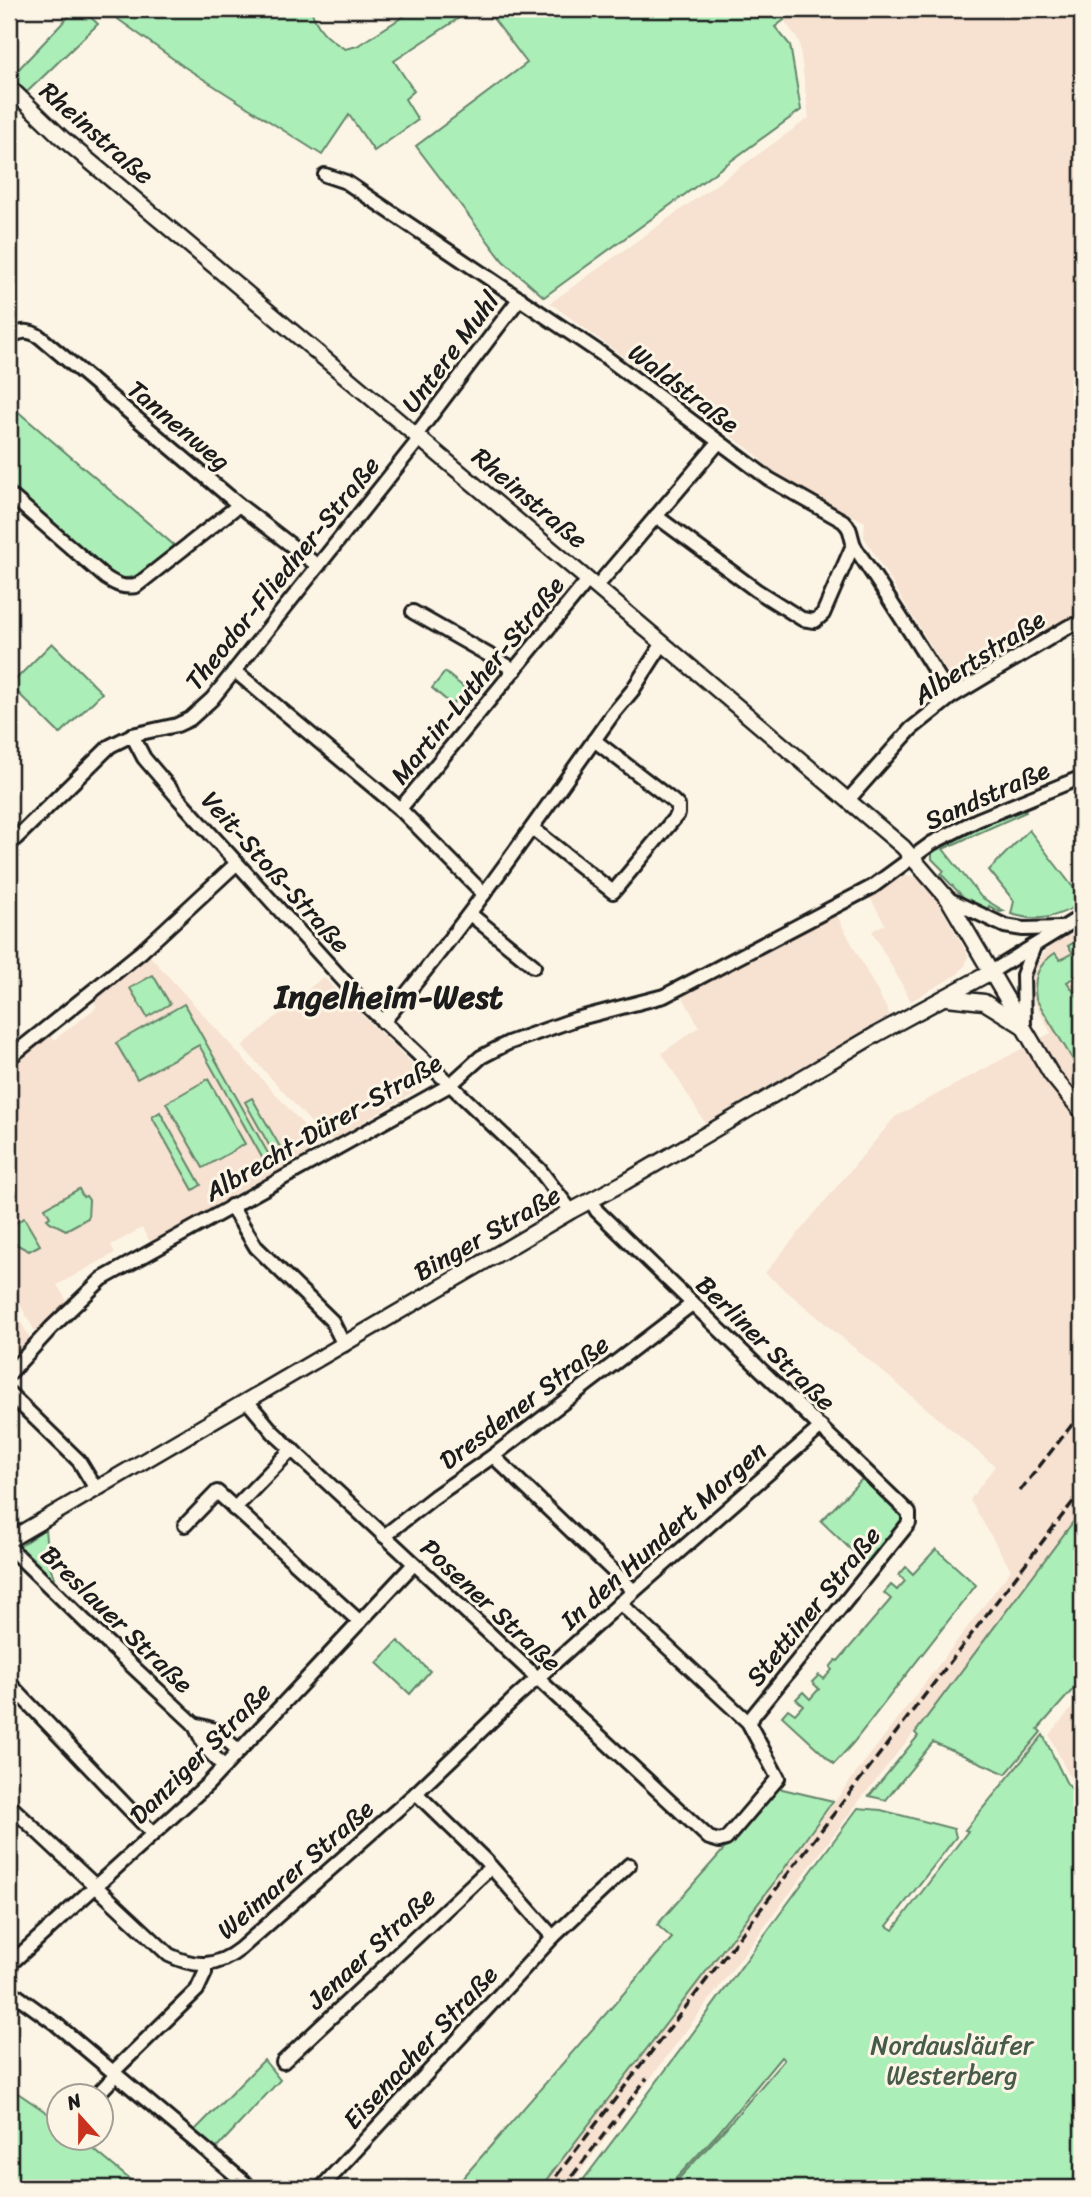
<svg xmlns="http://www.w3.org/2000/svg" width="1091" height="2197" font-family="Sriracha,sans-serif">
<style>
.built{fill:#f7e1d0}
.green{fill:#aceeb8;stroke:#64856a;stroke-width:2}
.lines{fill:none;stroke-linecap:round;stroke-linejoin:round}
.minor-casing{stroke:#1c1c1c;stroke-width:18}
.major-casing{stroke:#1c1c1c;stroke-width:19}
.minor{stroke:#fcf5e5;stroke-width:12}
.major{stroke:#fcf5e5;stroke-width:14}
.rail{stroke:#1c1c1c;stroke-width:3.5;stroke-dasharray:10 5;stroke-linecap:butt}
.labels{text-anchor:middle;stroke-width:6;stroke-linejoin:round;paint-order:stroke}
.street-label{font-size:26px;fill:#1c1c1c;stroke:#fcf5e5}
.park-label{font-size:26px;fill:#475b4b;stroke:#fcf5e5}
.district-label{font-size:33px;font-weight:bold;fill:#1c1c1c;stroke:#fcf5e5}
</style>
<rect width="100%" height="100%" fill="#fcf5e5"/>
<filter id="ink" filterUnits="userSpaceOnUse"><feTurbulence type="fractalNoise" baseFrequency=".0143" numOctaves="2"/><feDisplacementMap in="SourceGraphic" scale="14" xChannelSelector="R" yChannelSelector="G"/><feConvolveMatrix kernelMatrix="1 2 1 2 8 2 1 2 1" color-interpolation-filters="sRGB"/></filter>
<g filter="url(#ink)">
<!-- built -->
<g class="built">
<polygon points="776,9 1082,9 1082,612 955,685 864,537 865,522 773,475 757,455 550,303 809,118 799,41"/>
<polygon points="906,875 919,878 937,900 968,955 966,964 958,974 911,1001 872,931 885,924 869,896"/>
<polygon points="836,914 890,1015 705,1123 662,1053 699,1027 682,995"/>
<polygon points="1082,926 1082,1510 967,1666 856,1805 568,2188 540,2188 1011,1570 970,1500 995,1466 765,1273 895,1117 1051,1033 1033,999 1032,975 1041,957 1050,946"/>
<polygon points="149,955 318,1141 317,1148 150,1242 142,1228 111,1245 115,1253 57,1285 67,1301 36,1333 9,1285 9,1067 49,1035 54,1040 97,1007 93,1000"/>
<polygon points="323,977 426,1077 425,1085 333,1140 324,1137 242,1046"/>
<polygon points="9,1301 31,1340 9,1362"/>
<polygon points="1082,1696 1082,1794 1071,1780 1049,1735"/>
</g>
<!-- green -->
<g class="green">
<path d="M104,9h207c5,19 17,30 34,40l12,-3 58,-37h48l-4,9 -65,43 20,30 -9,8 13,21 -44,31 -25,-36 -27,40 -139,-89z"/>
<polygon points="486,9 776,9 784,20 775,27 790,45 801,110 544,297 503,261 416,146 527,63"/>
<polygon points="80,11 86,13 98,24 27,92 11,77 72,13"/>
<path d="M9,404l166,142c-17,13 -39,41 -62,29l-104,-91z"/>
<polygon points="52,643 102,693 60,734 10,685"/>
<polygon points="445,672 466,689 452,705 432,688"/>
<polygon points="1025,810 1026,812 943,849 981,897 1004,911 1000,912 989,906 987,911 967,901 941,874 944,871 932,859 932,852 988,824"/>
<path d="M1029,830l53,69v4c-25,14 -42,20 -71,11l3,-13 -25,-31z"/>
<path d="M1078,940l4,7v25l-15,10 10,14 5,-2v81l-46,-76c-3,-20 1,-34 19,-46l5,7 13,-7 -5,-7z"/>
<polygon points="153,975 170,1004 147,1017 130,988"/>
<polygon points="184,1004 274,1164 268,1168 199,1045 137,1079 116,1043"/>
<polygon points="208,1079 245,1144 203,1168 166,1103"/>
<polygon points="252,1098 287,1159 279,1163 245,1102"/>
<polygon points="160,1112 201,1185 193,1190 152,1117"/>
<polygon points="79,1189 83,1197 86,1196 89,1200 88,1218 66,1230 50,1222 47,1219 50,1217 45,1208"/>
<polygon points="24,1218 40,1245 29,1251 12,1242 10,1238 13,1236 9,1227"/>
<polygon points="864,1477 900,1511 903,1519 867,1565 821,1521"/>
<polygon points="1082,1510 1082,1679 1038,1729 1041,1732 1006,1774 933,1742 886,1800 869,1796 918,1736 915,1733"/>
<polygon points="45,1529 48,1561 54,1577 52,1582 15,1549"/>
<polygon points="936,1549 976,1585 853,1743 834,1764 782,1716 788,1709 795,1714 803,1705 796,1699 803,1692 810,1699 819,1689 812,1682 819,1675 824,1679 832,1670 830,1667 836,1660 838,1661 891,1599 884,1593 891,1585 897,1590 905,1581 899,1575 906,1567 913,1574"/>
<polygon points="398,1641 430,1671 410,1694 377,1663"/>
<path d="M1043,1735l23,47 16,20v386h-412l53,-57 61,-71 -3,-3 -62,75 -52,56h-90c96,-125 187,-254 281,-380l23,2 73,19 2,8 -69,89 6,4 75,-99 -3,-1z"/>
<polygon points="778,1788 833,1801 773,1884 540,2188 454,2188 672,1938 657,1925"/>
<polygon points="264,2060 280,2080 215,2150 194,2131"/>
<polygon points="9,2087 59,2121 60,2138 80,2138 140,2188 9,2188"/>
</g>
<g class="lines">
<defs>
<g id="minor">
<path d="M325,175l21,7 257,173 166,124 74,42c11,10 6,17 13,28 33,49 64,98 95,148"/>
<path d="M9,337c12,-6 19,-8 31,0l199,168 79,61"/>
<polyline points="416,435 520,298"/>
<path d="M9,494l97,84c11,7 17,10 30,8l103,-81"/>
<polyline points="656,516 756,590 802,619 815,621 823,614 853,545"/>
<polyline points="603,579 719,442"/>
<polyline points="413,612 515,670"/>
<polyline points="236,672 400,809 484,894"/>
<polyline points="132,735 144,758 179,799 362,1001 539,1169 571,1211"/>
<polyline points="848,800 911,729 951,697 1068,627 1073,625 1082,627"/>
<polyline points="400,809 588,580"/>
<polyline points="532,828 613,892 678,814 678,806 673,801 594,740"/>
<polyline points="9,845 110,746 132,735 177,725 190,719 212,699 420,438"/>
<polyline points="948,899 1005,926 1023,929 1062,928"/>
<polyline points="470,914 534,966"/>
<polyline points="991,972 1082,916"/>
<path d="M383,1022c83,-98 155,-203 229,-307l20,-24 31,-48"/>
<polyline points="1024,1027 1023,975 1034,946"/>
<polyline points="9,1058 141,952 236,864"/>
<polyline points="591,1201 597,1211 909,1513 909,1523 748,1722"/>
<polyline points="231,1206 256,1247 332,1321 344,1345"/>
<polyline points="9,1374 51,1328 102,1279 450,1085 481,1057 508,1043 576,1019 664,996 872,887 932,843 977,820 1082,777"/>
<polyline points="9,1393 79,1461 96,1489"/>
<polyline points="247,1401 273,1432 709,1838 719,1841 726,1839 778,1778 748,1722 620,1603"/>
<polyline points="493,1456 634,1591"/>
<polyline points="234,1509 292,1449"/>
<polyline points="185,1525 217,1492 360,1622"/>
<polyline points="384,1536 434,1497 493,1456 692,1304"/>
<polyline points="9,1547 100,1636 194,1724 206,1748 224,1767"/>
<polyline points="9,1683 153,1834"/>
<polyline points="194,1724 215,1730 239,1751"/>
<polyline points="416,1793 485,1860 553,1937"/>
<path d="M9,1805l160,150c27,13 47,13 71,-6l176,-156 98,-94 120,-108 187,-164"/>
<polyline points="9,1965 208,1784 414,1564"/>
<polyline points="9,1990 56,2024 251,2188"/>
<polyline points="283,2062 491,1867"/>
<polyline points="113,2072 197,1990 205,1973 205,1966"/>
<polyline points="96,2096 116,2075"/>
<polyline points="321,2188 553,1937 629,1865"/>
</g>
<g id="major">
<polyline points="9,87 62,138 588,580 903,847 948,899 1051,1074 1082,1112"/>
<polyline points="947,998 984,1002 1021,1025"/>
<polyline points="9,1540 571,1211 625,1182 875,1035 991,972"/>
</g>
</defs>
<!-- minor casing -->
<use href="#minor" class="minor-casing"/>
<!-- major casing -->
<use href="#major" class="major-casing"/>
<!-- minor -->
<use href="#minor" class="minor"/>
<!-- major -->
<use href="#major" class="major"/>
<!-- rail -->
<g class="rail">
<polyline points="1020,1491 1082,1412"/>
<polyline points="547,2188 1082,1490"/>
<polyline points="563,2188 647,2078"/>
</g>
</g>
</g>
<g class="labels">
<!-- street labels -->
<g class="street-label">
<text transform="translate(97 133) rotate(41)" y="9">Rheinstraße</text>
<text transform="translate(450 352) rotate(-53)" y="9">Untere Muhl</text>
<text transform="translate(684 388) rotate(37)" y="9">Waldstraße</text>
<text transform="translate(179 425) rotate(40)" y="9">Tannenweg</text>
<text transform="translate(530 498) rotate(40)" y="9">Rheinstraße</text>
<text transform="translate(282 573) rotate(-51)" y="9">Theodor-Fliedner-Straße</text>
<text transform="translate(979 657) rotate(-33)" y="9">Albertstraße</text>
<text transform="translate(477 680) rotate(-51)" y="9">Martin-Luther-Straße</text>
<text transform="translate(987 795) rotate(-24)" y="9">Sandstraße</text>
<text transform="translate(276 872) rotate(48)" y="9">Veit-Stoß-Straße</text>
<text transform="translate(323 1127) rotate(-30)" y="9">Albrecht-Dürer-Straße</text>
<text transform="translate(487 1233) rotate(-30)" y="9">Binger Straße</text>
<text transform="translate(766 1343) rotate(44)" y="9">Berliner Straße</text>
<text transform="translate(524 1402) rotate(-37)" y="9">Dresdener Straße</text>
<text transform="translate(663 1535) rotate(-42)" y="9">In den Hundert Morgen</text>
<text transform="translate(491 1605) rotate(43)" y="9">Posener Straße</text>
<text transform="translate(813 1606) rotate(-51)" y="9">Stettiner Straße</text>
<text transform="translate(117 1619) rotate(44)" y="9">Breslauer Straße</text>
<text transform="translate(200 1753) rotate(-45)" y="9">Danziger Straße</text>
<text transform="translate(295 1869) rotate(-41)" y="9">Weimarer Straße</text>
<text transform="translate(371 1948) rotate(-43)" y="9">Jenaer Straße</text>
<text transform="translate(420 2047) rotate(-47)" y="9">Eisenacher Straße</text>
</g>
<!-- park labels -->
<g class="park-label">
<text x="952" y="2054">Nordausläufer<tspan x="952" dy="30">Westerberg</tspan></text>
</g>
<!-- district labels -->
<g class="district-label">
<text x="389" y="1008">Ingelheim-West</text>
</g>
</g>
<!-- margin -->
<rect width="1091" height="2197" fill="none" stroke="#fcf5e5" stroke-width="35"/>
<rect x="18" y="18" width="1056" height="2162" fill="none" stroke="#1c1c1c" stroke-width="2.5" filter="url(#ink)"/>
<!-- north arrow -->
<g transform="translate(80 2117) rotate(339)"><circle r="33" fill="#fcf5e5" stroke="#a29e95" stroke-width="2"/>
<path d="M0-5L12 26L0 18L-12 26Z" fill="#c8321e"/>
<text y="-10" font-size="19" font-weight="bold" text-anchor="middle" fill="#1c1c1c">N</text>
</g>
</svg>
